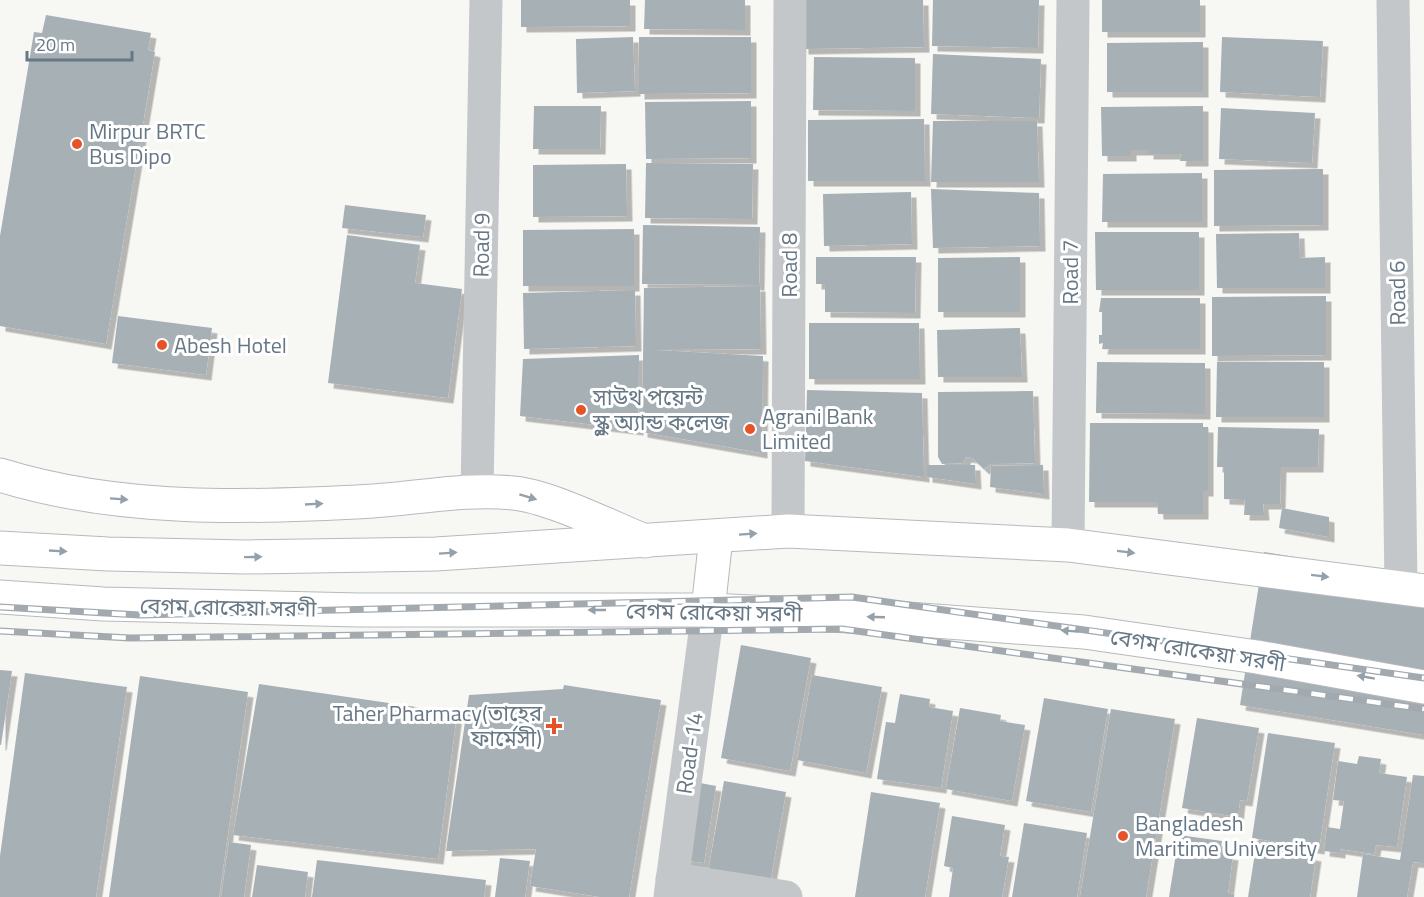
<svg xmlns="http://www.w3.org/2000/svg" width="1424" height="897" font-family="'Titillium Web','Noto Sans Bengali',sans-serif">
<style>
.building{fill:#a7b0b5;filter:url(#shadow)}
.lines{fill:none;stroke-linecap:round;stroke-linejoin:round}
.secondary-casing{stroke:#b5babf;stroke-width:35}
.primary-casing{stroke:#b6babe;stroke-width:35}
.street{stroke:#c3c7ca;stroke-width:33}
.secondary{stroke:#fff;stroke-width:33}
.primary{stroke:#fff;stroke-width:33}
.rail-casing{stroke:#a3aaaf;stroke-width:7}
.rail{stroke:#fff;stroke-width:4.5;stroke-dasharray:14;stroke-linecap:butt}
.oneway{fill:#94a0aa}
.poi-dot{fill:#e55326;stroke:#fff;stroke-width:2}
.labels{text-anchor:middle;stroke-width:6;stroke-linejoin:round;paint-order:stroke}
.poi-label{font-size:22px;fill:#667785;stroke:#fff;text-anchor:start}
.street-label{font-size:22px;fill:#667785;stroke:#fff}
</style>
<defs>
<filter id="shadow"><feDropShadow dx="5.5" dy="5.5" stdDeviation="0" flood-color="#0004"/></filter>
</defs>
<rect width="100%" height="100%" fill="#f7f7f4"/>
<!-- building -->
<g class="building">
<polygon points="521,0 630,0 630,26 521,27"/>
<polygon points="645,0 745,0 745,30 644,29"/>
<polygon points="802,0 923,0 924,47 803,49"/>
<polygon points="933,0 1039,0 1038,48 932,46"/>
<rect x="1102" y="0" width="98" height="32"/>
<polygon points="46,15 151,33 148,50 155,52 106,344 0,326 0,236 34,32 42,33"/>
<polygon points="633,37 635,91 577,93 576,39"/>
<polygon points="639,37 751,37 751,93 639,94"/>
<polygon points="1222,37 1323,41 1320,97 1220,92"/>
<polygon points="1203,42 1203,92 1107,92 1107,43"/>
<polygon points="933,54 1041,59 1039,118 931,114"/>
<polygon points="814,57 915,58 915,111 813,110"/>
<polygon points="751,101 751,158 646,159 645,102"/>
<polygon points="534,106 601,106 600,149 533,149"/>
<polygon points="1203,106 1203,161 1180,161 1181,154 1148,154 1148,150 1131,150 1131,156 1102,156 1101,107"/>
<polygon points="1221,108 1315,113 1312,163 1219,159"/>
<polygon points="924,119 925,181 808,181 808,120"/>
<polygon points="933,121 1037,121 1039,182 931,182"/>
<polygon points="646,163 753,164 752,219 645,218"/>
<polygon points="626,164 627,216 533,217 533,165"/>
<polygon points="1323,169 1323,225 1214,226 1214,170"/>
<polygon points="1202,173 1202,222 1102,222 1103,174"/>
<polygon points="931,189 1039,193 1040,246 933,248"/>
<polygon points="911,192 912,244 824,246 823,194"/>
<polygon points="345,205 426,215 423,237 342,228"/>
<polygon points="643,225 760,227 759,285 642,284"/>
<polygon points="634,229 634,286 523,286 523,230"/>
<polygon points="1095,232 1199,232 1199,290 1096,290"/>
<polygon points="1299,233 1300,258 1325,257 1325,288 1217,288 1216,234"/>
<polygon points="347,235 420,245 415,283 462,289 448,398 328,383"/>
<polygon points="816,257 916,257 915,313 825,312 825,284 816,284"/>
<polygon points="1020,257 1020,312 938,312 938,258"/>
<polygon points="760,286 761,349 655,350 763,356 762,453 642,432 644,288"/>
<polygon points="635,290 636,346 524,349 523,293"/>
<polygon points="1326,296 1326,355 1212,356 1212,297"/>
<polygon points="1101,298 1200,298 1200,349 1102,349 1103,343 1099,344 1099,335 1102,335 1102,312 1099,312"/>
<polygon points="118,316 212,328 206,375 112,363"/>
<polygon points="809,323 919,323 920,379 809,379"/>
<polygon points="1020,328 1022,377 938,377 937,330"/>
<polygon points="639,355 638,430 520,416 523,359"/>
<polygon points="1097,362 1205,363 1205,414 1096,413"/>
<polygon points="1217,362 1324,362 1324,417 1216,417"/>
<polygon points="807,390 922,393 924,477 805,461"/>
<polygon points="1033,391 1035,463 991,464 984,469 972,458 966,457 963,463 942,464 938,457 938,392"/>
<polygon points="1090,423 1203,423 1203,427 1208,427 1208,491 1203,491 1203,514 1158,514 1157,502 1089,502"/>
<polygon points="1218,427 1319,429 1318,467 1281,467 1280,504 1263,504 1264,515 1244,515 1245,500 1224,499 1224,467 1217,467"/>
<polygon points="927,465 975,465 976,484 927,477"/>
<polygon points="1043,465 1044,494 990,487 991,466"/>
<polygon points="1282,508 1329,517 1329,537 1279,528"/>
<polygon points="1264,552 1424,578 1424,735 1240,705"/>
<polygon points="741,645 811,658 790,771 721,758"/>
<polygon points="0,670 12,671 1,745 0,745"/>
<polygon points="25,673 127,687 96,897 0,897 0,856"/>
<polygon points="812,675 882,687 866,773 797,760"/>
<polygon points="140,676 248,692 219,897 109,897"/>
<polygon points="259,684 457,713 438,859 233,835"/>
<polygon points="564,685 661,700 629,897 600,897 530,886 536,849 446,851 469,695 563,689"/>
<polygon points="900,694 930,699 929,707 953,711 941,788 877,779 886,722 895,723"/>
<polygon points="1044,698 1108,709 1091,812 1026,801"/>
<polygon points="960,708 1001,715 1000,721 1025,725 1012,801 946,789"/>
<polygon points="1111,709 1175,719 1146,897 1080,897"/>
<polygon points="1197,718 1259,728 1247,801 1240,800 1238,817 1182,808"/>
<polygon points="1268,733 1335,743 1319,849 1252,838"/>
<polygon points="1359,756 1381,759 1379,773 1407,777 1397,847 1376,845 1374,854 1340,849 1340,853 1324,851 1327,827 1340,829 1344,801 1333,800 1338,761 1357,764"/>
<polygon points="1413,775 1424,776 1424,863 1413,862 1407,897 1357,897 1363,854 1400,860"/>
<polygon points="724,781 786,792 770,883 708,872"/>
<polygon points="695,782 716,786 704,863 683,860"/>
<polygon points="871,792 940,803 925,897 855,897"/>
<polygon points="952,816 1005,825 1000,856 1009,857 1002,897 949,897 953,868 944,866"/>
<polygon points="1024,823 1087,833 1077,897 1012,897"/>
<polygon points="1179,835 1222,841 1220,853 1233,855 1228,893 1234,894 1234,897 1169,897"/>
<polygon points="229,842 251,845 244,897 221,897"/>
<polygon points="1256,847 1316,856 1310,897 1248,897"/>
<polygon points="500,858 530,861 525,897 495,897"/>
<polygon points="317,860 486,880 484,897 312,897"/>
<polygon points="257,865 308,872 305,897 252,897"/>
</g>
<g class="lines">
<defs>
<path id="secondary" d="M0,475c119,37 250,33 373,26 47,-3 94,-13 140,-8 36,3 97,34 132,48"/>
<g id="primary">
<polyline points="0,548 108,554 246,557 436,554 788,531 1068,545 1424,591"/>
<polyline points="0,597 103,604 359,610 708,610 894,618 1084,632 1257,657 1424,687"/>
<polyline points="708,610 716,537"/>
</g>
</defs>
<!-- secondary casing -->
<use href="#secondary" class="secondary-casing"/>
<!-- primary casing -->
<use href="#primary" class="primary-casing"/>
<!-- street -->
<g class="street">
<polyline points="1393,0 1401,587"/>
<polyline points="477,491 486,0"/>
<polyline points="788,531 790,0"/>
<polyline points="1068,545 1073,0"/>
<polyline points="672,879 786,897"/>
<polyline points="670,897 708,610"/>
</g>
<!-- secondary -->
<use href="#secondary" class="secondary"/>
<!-- primary -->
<use href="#primary" class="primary"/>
<defs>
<g id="rail">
<polyline points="0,607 140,615 852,597 1424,678"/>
<polyline points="0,631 130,638 842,629 1424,709"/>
</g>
</defs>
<!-- rail casing -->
<use href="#rail" class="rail-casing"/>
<!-- rail -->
<use href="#rail" class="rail"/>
</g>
<!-- one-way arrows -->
<defs><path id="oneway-solid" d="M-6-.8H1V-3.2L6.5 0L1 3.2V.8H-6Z" transform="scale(1.5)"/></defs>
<g class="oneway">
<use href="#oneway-solid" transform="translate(528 497) rotate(17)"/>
<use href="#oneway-solid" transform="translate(119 499) rotate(4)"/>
<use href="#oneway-solid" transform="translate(314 504) rotate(-3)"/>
<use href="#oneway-solid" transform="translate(748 534) rotate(-4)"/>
<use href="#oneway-solid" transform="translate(58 551) rotate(3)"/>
<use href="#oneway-solid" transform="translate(1126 552) rotate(7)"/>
<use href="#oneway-solid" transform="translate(448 553) rotate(-4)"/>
<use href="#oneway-solid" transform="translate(253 557) rotate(-1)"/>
<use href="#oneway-solid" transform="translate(1320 576) rotate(7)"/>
<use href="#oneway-solid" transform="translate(597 610) rotate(180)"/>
<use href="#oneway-solid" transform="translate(876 617) rotate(-178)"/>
<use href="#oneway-solid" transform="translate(1070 631) rotate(-176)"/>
<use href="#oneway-solid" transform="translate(1366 677) rotate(-170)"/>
</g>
<!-- markers -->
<g class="poi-dot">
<circle cx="77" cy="144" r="6"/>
<circle cx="162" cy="345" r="6"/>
<circle cx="581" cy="410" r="6"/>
<circle cx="750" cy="429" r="6"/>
<path d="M551 717h6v6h6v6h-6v6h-6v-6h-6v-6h6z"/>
<circle cx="1123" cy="836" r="6"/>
</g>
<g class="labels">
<!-- poi labels -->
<g class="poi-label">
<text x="89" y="139">Mirpur BRTC<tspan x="89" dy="25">Bus Dipo</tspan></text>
<text x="174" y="353">Abesh Hotel</text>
<text x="593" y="405">সাউথ পয়েন্ট<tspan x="593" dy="25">স্কুল অ্যান্ড কলেজ</tspan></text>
<text x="762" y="424">Agrani Bank<tspan x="762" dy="25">Limited</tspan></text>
<text x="542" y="721" text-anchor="end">Taher Pharmacy(তাহের<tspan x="542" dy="25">ফার্মেসী)</tspan></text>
<text x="1135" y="831">Bangladesh<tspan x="1135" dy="25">Maritime University</tspan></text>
</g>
<!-- street labels -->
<g class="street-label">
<text transform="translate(481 245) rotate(-89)" y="8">Road 9</text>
<text transform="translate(789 265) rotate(-90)" y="8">Road 8</text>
<text transform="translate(1070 272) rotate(-90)" y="8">Road 7</text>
<text transform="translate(1397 293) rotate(-91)" y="8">Road 6</text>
<text transform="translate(228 607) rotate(1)" y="8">বেগম রোকেয়া সরণী</text>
<text transform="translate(714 612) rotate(1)" y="8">বেগম রোকেয়া সরণী</text>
<text transform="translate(1198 650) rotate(9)" y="8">বেগম রোকেয়া সরণী</text>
<text transform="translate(689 753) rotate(-82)" y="8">Road-14</text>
</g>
</g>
<!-- scale -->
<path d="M27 51v9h105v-9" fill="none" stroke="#667785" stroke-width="3"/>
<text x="36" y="51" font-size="18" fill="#667785" stroke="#ffffff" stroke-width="4.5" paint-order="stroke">20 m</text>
</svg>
